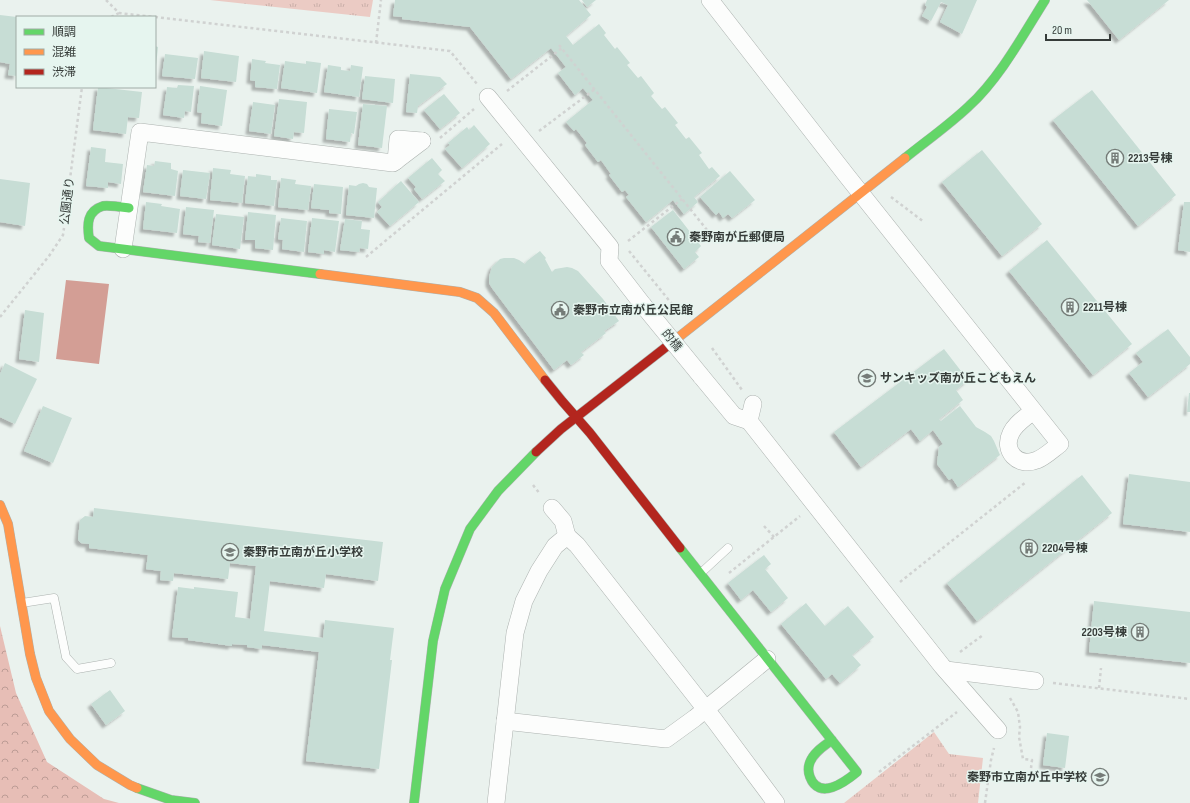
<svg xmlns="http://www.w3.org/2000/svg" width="1190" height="803" font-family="'Sofia Sans Condensed','Noto Sans JP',sans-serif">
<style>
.forest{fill:url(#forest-crowns)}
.park{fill:url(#park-tufts)}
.water{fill:#d39e95}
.building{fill:#c7ddd5;filter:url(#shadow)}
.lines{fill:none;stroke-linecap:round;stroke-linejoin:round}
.lane-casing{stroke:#acb2af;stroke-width:9}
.street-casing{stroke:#acb2af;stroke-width:18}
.fast-casing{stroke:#acb2af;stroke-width:10}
.slow-casing{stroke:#acb2af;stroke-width:10}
.jam-casing{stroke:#acb2af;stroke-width:10}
.path{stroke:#d0d2d1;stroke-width:2.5;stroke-dasharray:3 3;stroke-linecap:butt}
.lane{stroke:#fcfdfc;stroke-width:8}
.street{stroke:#fcfdfc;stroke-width:17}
.fast{stroke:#63d668;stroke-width:9}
.slow{stroke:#ff974d;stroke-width:9}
.jam{stroke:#b3261e;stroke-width:9}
.street-bridge-casing{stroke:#acb2af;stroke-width:18;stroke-linecap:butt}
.street-bridge{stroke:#fcfdfc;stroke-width:17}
.labels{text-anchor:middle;stroke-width:3;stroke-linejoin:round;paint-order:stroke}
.poi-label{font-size:12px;font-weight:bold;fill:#363c39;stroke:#e6f5ef;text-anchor:start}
.street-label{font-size:12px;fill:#363c39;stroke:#e6f5ef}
</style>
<defs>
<pattern id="forest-crowns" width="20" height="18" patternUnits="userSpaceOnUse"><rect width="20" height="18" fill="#e7beb6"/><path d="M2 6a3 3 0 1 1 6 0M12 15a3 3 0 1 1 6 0" fill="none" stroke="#bc9c95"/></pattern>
<pattern id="park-tufts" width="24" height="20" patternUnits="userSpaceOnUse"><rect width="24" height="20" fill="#ebcbc4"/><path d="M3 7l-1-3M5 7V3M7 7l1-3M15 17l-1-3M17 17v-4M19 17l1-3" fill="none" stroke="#caafa9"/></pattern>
<filter id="shadow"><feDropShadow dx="-3.5" dy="3.5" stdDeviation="1" flood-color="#0004"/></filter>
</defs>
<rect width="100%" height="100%" fill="#eaf2ee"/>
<!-- forest -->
<polygon class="forest" points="0,626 16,693 47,762 104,799 119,803 0,803"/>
<!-- park -->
<g class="park">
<polygon points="210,0 373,0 370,17"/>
<polygon points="934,732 949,754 983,758 978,803 844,803"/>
</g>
<!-- water -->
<polygon class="water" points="66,280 109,284 99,364 56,359"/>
<!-- building -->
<g class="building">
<polygon points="395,0 579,0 591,15 566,36 573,45 599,24 606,33 604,35 615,49 617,47 630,63 627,65 638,78 641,76 654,93 651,96 662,109 665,107 678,123 675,125 686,139 689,137 702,153 699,155 709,169 712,167 720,176 694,197 698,202 684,214 673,200 646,222 626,197 629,195 625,190 622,192 609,175 611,174 601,160 598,162 585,145 587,143 576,129 574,131 566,122 593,100 583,88 575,95 558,73 566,67 551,48 511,79 470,27 402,19 402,17 393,16"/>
<polygon points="582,0 596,0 587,7"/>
<polygon points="927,0 977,0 962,34 940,22 948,5 941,2 931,21 922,16 927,7 925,5"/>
<polygon points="1087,0 1169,0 1119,40"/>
<polygon points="0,15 17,17 17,76 8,75 10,64 0,62"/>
<polygon points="155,46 158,47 156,66 155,66"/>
<polygon points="204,51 239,56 236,82 201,78"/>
<polygon points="165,54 198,58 195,79 162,76"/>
<polygon points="252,59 266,61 265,63 280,65 277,89 255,87 255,81 250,80"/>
<polygon points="285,61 306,64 306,61 321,63 317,93 281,88"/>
<polygon points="328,65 341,67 341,70 350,71 351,65 363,67 359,97 324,92"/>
<polygon points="410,74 440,77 447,84 418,106 417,113 406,112"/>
<polygon points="365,76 395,79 393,103 362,99"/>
<polygon points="178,85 194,86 191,112 185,111 184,118 163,115 167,87 177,88"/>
<polygon points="200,86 227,90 222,126 201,123 202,113 197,112"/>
<polygon points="98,87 142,92 139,118 128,117 126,134 93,130"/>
<polygon points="1092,90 1176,195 1138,226 1053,120"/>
<polygon points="444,94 460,113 440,129 424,110"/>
<polygon points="279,99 307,102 304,133 294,132 293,139 274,136"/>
<polygon points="253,102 275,105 271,134 249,131"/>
<polygon points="363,104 387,106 382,148 358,145"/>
<polygon points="329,109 357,112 354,134 351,133 350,142 326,139"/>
<polygon points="474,125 490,144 462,168 445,149 450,145 448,143 467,127 469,130"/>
<polygon points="91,147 106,149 105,162 123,164 121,184 108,182 108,188 86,186"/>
<polygon points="982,150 1042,224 1002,256 942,182"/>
<polygon points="432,158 442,170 438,174 445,181 422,199 414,189 416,187 408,178"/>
<polygon points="155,161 171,163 171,169 178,171 175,196 143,192 147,165 154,166"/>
<polygon points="213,168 231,170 230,174 245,176 242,203 210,200"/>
<polygon points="183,170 210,173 206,199 180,196"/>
<polygon points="730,171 755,200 732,218 728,214 723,218 719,212 716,215 700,197"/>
<polygon points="256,174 271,176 271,180 277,180 274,206 245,203 248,176 256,177"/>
<polygon points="281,178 296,180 295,184 311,186 308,210 278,207"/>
<polygon points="0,179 30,183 25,226 0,222"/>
<polygon points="401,181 419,202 390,226 377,212 382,207 378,202"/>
<polygon points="363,183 367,184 369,187 377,188 374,218 346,215 349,185 356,186 359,184"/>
<polygon points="314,184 343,187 341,214 329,213 329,210 311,208"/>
<polygon points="146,202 162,204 161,206 180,209 177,233 143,229"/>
<polygon points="1184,202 1190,202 1190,252 1178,250"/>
<polygon points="186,207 214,210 210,243 198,242 199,236 183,234"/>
<polygon points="673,210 701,246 695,252 699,257 684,269 651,227"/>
<polygon points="248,212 276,215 273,250 255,248 255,240 245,240"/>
<polygon points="216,214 244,217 240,249 212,245"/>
<polygon points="281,218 307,221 304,252 282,249 283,240 278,239"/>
<polygon points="312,218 339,221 335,252 324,250 324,254 308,252"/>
<polygon points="345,219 362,221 361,229 370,230 368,249 360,248 359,252 340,250"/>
<polygon points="1047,240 1132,344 1093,375 1009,271"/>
<polygon points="540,251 546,258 545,259 552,272 555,269 567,267 572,268 578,271 603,299 619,321 604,331 606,333 581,352 584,355 571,365 567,360 554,370 492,288 489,283 489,277 492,267 500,259 504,258 514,258 519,260 525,264 527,261"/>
<polygon points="25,310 44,313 39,362 19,359"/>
<polygon points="1168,329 1190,357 1190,364 1148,397 1129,373 1143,362 1136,353"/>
<polygon points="944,349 968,380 956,390 963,400 939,419 941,421 960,406 976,427 985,432 991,436 994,441 1000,455 958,487 952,478 949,480 937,464 939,447 943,444 933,430 920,441 911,429 861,467 834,432"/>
<polygon points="5,363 37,379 15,424 0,417 0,374"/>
<polygon points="1189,393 1190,393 1190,412 1187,412"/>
<polygon points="43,406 72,418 53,463 24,451"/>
<polygon points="1129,474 1190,482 1190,532 1123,524"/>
<polygon points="1082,475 1112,513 977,621 947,583"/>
<polygon points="94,508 383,542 378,581 326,574 324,588 270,581 264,631 323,638 325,620 394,628 390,660 392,660 379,769 306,761 319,652 262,645 262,649 247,647 247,645 232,644 232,646 188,640 188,638 172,637 178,587 194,589 194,587 238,592 235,617 250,619 256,566 230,563 228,579 174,573 173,581 160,580 161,571 146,569 148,555 89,548 89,544 81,543 79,541 78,539 80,520 85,516 93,517"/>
<polygon points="764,555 771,564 765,569 788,598 771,612 753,590 741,600 728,583"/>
<polygon points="1094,601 1190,612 1190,663 1089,652"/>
<polygon points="806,603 825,626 848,606 874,637 852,655 861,665 840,683 832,674 826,679 781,624"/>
<polygon points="110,690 125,711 106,725 91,704"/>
<polygon points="1047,733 1069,736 1065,768 1043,765"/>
</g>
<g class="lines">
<defs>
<g id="lane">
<polyline points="702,572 728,548"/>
<polyline points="22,603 54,598 66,657 77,669 111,663"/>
</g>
<g id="street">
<path d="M710,0l137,176 213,268c-7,5 -15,13 -23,16 -19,8 -35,-9 -26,-27 4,-9 14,-15 22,-22"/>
<polyline points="488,97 610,247 609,261 643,305"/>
<polyline points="396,161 398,139 422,141"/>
<polyline points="123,249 140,132 393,163 422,141"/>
<polyline points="701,376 734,416 749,421 942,666 998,730"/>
<polyline points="749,421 753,404"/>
<polyline points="552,508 563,521 567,536"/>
<polyline points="946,670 1035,681"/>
<polyline points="505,721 666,739 695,718 767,659"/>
<polyline points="496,803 515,633 524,601 539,571 555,546 567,536 577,545 715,721 776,803"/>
</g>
<g id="fast">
<path d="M905,158c21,-17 44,-33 64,-52 30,-27 54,-71 76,-106"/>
<path d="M129,208c-7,-1 -20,-3 -26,-2 -16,5 -16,18 -14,32l10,8 221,28"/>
<path d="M680,548l177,224c-12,10 -38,29 -47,5 -2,-5 -2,-10 0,-15 4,-10 14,-16 22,-22"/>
<polyline points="137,788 171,800 195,803"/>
<polyline points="414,803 433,641 445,589 470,529 498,491 536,452"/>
</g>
<g id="slow">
<polyline points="320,274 460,292 477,298 494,313 545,380"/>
<polyline points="675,340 905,158"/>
<polyline points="0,505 8,524 30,654 36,678 49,711 70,739 97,765 130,785 137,788"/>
</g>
<g id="jam">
<polyline points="545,380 562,401 590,433 680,548"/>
<polyline points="536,452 561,429 675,340"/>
</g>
</defs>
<!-- lane casing -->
<use href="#lane" class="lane-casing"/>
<!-- street casing -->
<use href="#street" class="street-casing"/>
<!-- fast casing -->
<use href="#fast" class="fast-casing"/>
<!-- slow casing -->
<use href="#slow" class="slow-casing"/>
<!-- jam casing -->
<use href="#jam" class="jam-casing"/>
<!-- path -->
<g class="path">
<polyline points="106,0 119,13 154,17"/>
<polyline points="111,17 119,13"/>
<polyline points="155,17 450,51 477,84"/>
<polyline points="376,43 381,0"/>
<polyline points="559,45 707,230"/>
<polyline points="507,91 562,48"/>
<polyline points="539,131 595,89"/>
<polyline points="440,138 474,109"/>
<polyline points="891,197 924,222"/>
<polyline points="65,217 82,87"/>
<polyline points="628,241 682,199"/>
<polyline points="629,251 672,304"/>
<polyline points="366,257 502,144"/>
<polyline points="0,317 49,256 63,235 64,228"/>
<polyline points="712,348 742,390"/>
<polyline points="533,485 540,494"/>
<polyline points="764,526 774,537"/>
<polyline points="729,573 800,516"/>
<polyline points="900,582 1026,482"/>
<polyline points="960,652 983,635"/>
<polyline points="1053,683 1190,699"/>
<polyline points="1099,688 1101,668"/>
<polyline points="1010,698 1018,712 1020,727 1019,737 1023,759 1032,760 1031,768"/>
<polyline points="879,772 957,712"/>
<polyline points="985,803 991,760 994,748"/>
</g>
<!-- lane -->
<use href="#lane" class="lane"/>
<!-- street -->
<use href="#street" class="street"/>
<!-- fast -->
<use href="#fast" class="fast"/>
<!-- slow -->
<use href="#slow" class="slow"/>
<!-- jam -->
<use href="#jam" class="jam"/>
<defs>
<polyline id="street-bridge" points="643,305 701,376"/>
</defs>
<!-- street-bridge casing -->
<use href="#street-bridge" class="street-bridge-casing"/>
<!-- street-bridge -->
<use href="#street-bridge" class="street-bridge"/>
</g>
<!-- icons -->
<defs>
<symbol id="building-ring" viewBox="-11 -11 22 22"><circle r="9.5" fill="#e6f5ef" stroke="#757c78" stroke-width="1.5"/><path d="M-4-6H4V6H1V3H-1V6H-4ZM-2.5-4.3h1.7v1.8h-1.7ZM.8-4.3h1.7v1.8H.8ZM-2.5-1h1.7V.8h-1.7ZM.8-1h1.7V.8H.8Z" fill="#757c78"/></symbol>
<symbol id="civic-ring" viewBox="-11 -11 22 22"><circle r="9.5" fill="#e6f5ef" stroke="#757c78" stroke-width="1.5"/><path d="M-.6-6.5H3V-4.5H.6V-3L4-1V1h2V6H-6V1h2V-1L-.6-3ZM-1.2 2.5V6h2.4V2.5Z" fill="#757c78"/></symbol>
<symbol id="school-ring" viewBox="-11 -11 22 22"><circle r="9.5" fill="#e6f5ef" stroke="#757c78" stroke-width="1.5"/><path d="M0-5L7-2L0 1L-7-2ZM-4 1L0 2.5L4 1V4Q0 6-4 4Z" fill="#757c78"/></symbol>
</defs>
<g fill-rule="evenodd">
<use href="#building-ring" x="1105" y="148" width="20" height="20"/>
<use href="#civic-ring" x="666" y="227" width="20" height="20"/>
<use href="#building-ring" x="1060" y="297" width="20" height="20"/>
<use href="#civic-ring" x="550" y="300" width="20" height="20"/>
<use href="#school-ring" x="857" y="368" width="20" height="20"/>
<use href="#building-ring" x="1019" y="538" width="20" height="20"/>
<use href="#school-ring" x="220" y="542" width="20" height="20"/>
<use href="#building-ring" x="1130" y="622" width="20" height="20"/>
<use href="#school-ring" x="1090" y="767" width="20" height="20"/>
</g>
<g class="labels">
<!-- poi labels -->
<g class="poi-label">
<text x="1128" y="162">2213号棟</text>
<text x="689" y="241">秦野南が丘郵便局</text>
<text x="1083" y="311">2211号棟</text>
<text x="573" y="314">秦野市立南が丘公民館</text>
<text x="880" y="382">サンキッズ南が丘こどもえん</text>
<text x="1042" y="552">2204号棟</text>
<text x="243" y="556">秦野市立南が丘小学校</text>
<text x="1127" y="636" text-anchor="end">2203号棟</text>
<text x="1087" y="781" text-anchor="end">秦野市立南が丘中学校</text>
</g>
<!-- street labels -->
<g class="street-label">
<text transform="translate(67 201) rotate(-83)" y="4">公園通り</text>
<text transform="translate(672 340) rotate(51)" y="4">的橋</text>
</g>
</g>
<!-- legend -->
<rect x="16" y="16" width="140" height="72" fill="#e6f5ef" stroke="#a0aba6"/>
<rect x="24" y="29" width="20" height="6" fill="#63d668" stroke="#a0aba6"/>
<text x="52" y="36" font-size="12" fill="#363c39">順調</text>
<rect x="24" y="49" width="20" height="6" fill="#ff974d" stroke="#a0aba6"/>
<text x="52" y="56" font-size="12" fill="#363c39">混雑</text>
<rect x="24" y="69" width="20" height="6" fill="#b3261e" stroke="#a0aba6"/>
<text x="52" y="76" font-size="12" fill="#363c39">渋滞</text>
<!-- scale -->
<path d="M1046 34v6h64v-6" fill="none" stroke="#363c39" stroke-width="2"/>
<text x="1052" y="34" font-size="12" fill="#363c39" stroke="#e6f5ef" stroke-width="3" paint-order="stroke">20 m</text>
</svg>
